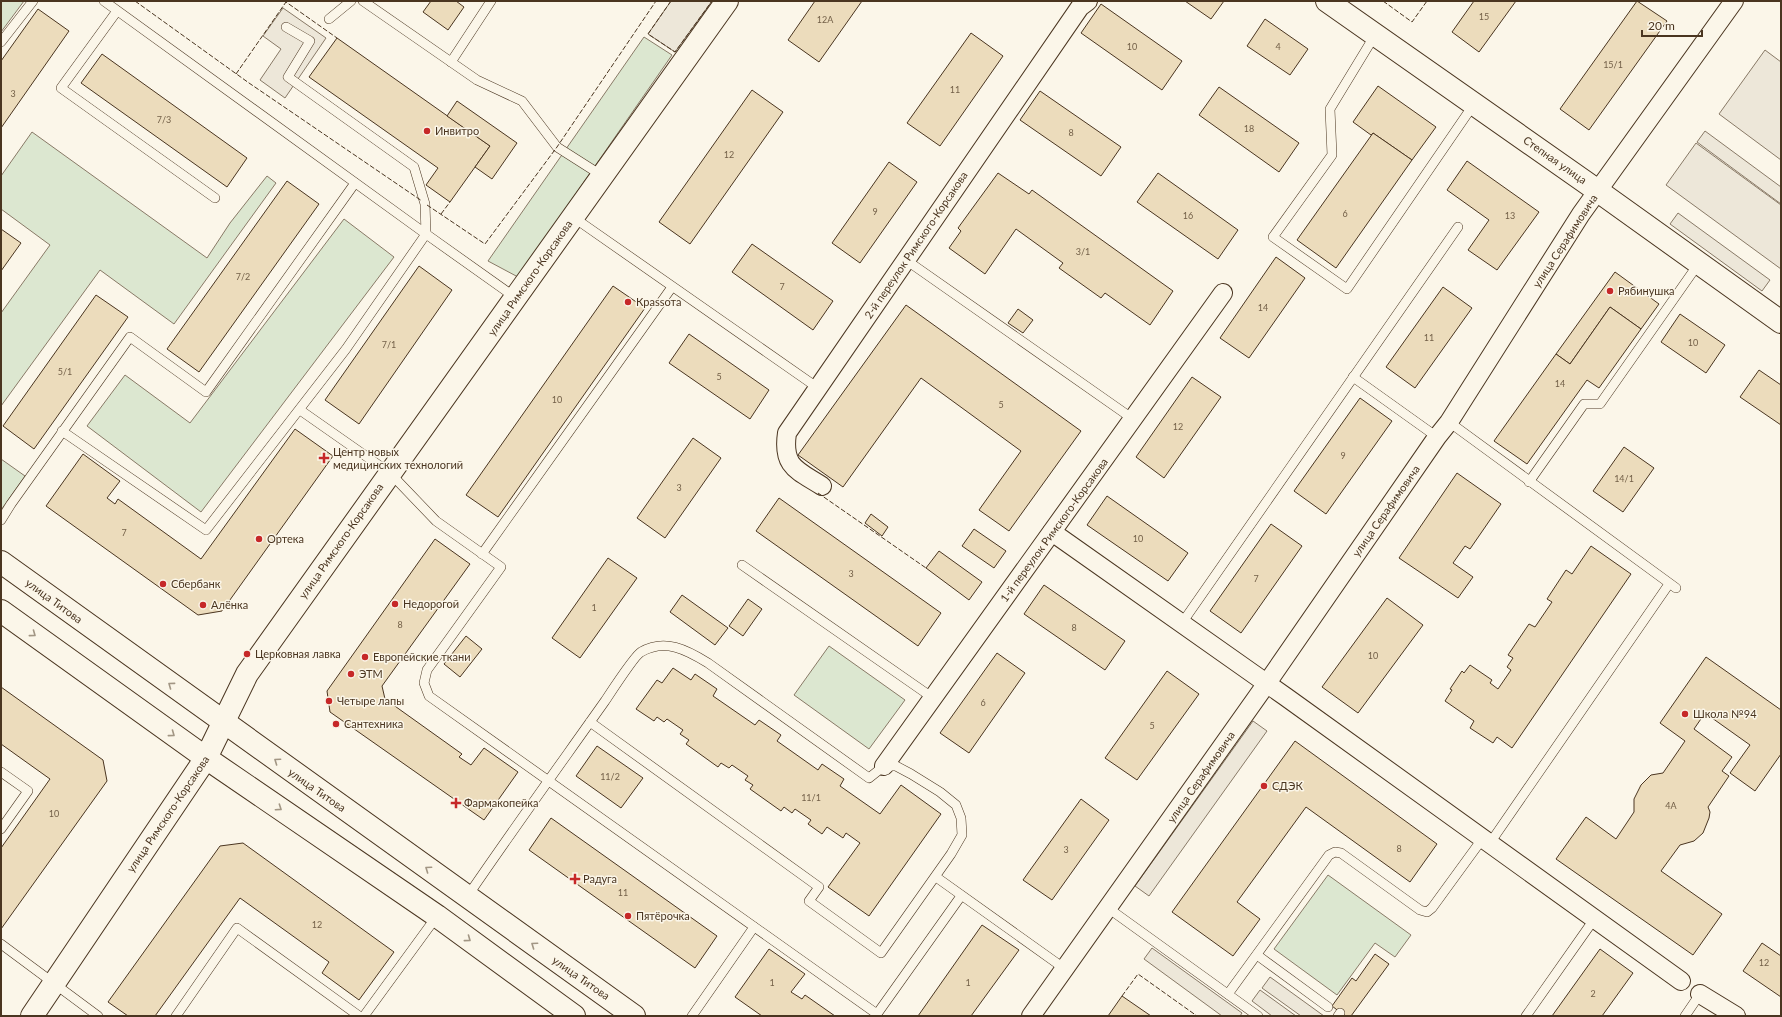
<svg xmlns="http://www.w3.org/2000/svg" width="1782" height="1017" font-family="Lato,sans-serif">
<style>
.green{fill:#dce7d0;stroke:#887966}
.parking{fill:#ede7d9;stroke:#887966}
.building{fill:#ecdcbc;stroke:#4a3520}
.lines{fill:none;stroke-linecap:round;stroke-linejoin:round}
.service-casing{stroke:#4a3520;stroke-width:10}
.minor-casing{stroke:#4a3520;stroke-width:20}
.tertiary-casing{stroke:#4a3520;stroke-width:24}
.primary-casing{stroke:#4a3520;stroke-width:24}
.service{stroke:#fbf6e9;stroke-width:9}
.minor{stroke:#fbf6e9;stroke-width:18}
.tertiary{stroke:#fbf6e9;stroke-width:22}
.primary{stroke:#fbf6e9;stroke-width:22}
.fence{stroke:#4a3520;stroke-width:1;stroke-dasharray:5 2;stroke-linecap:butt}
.oneway{stroke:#a29684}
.poi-dot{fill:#c62828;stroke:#fbf6e9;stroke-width:1.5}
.labels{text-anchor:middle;stroke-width:3;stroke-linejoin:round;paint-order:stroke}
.number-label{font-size:9px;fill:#725f47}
.poi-label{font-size:11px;fill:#4a3520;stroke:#fbf6e9;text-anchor:start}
.street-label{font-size:11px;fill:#4a3520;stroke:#fbf6e9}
</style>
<rect width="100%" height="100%" fill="#fbf6e9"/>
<!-- green -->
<g class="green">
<polygon points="1,1 24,1 1,32"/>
<polygon points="644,37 672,55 518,277 488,261"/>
<polygon points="32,132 207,258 230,223 267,176 276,183 174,324 100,270 1,406 1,313 50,245 1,209 1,176"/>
<polygon points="344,219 394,257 201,512 87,426 125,375 190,423"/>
<polygon points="1,459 25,476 1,510"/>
<polygon points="829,646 905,700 869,749 794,695"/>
<polygon points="1328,875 1411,935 1395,957 1375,943 1337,995 1274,949"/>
</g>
<!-- parking -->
<g class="parking">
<polygon points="671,1 712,1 675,52 648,34"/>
<polygon points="283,8 326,38 285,98 260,80 281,49 263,36"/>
<polygon points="1765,50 1781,62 1781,160 1719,114"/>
<polygon points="1705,131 1781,187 1781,204 1697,142"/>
<polygon points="1696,143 1781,205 1781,269 1666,185"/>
<polygon points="1678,213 1770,280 1762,291 1670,224"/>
<polygon points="1253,721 1267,731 1149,896 1135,886"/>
<polygon points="1152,948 1242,1013 1240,1016 1222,1016 1144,959"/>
<polygon points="1270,977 1324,1016 1301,1016 1262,988"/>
<polygon points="1260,990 1296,1016 1272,1016 1252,1001"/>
</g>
<!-- building -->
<g class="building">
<polygon points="431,1 456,1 464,7 448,30 423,12"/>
<polygon points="815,1 862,1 819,62 788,40"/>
<polygon points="1185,1 1224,1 1211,19"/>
<polygon points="1474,1 1516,1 1479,52 1452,32"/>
<polygon points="1637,1 1667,21 1589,130 1560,109"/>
<polygon points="1101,4 1182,61 1162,90 1081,33"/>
<polygon points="38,9 69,31 1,128 1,61"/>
<polygon points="1265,19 1308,49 1290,75 1247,46"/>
<polygon points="971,33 1003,56 940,146 907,123"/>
<polygon points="337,38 490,146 450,202 426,185 438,168 309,77"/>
<polygon points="102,54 247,158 227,187 81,83"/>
<polygon points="1378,86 1436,127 1412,160 1373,133 1371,135 1353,122"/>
<polygon points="1219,87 1299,143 1279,172 1199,115"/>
<polygon points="752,90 783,112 690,244 659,222"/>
<polygon points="1040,91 1121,147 1101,176 1020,120"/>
<polygon points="457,101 517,143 492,179 475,167 490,146 447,116"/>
<polygon points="1373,133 1412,160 1336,268 1297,240"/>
<polygon points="1467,161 1539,212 1497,270 1468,250 1489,220 1447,190"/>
<polygon points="889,162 917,182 860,263 832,243"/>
<polygon points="998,173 1029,194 1032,190 1173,291 1150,325 1105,293 1101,298 1059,268 1063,263 1016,229 985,274 949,248 961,231 958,228"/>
<polygon points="1158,173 1238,230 1218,259 1137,202"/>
<polygon points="287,181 319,204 199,372 167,349"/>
<polygon points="1,229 21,243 1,271"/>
<polygon points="752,244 833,301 813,330 732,272"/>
<polygon points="1276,257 1305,278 1249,358 1220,338"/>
<polygon points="419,266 452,290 359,424 325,400"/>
<polygon points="1615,272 1659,304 1641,329 1610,307 1570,364 1556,354"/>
<polygon points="613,286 645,308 498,517 466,495"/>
<polygon points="1443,287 1472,308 1415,388 1386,367"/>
<polygon points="96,295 128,317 34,449 3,426"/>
<polygon points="906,305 1081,431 1009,531 979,510 1021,451 921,378 843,487 798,455"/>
<polygon points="1610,307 1641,329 1599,388 1587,380 1527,464 1494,441 1556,354 1570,364"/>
<polygon points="1018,309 1033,320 1023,333 1008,323"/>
<polygon points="1680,314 1725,345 1706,373 1661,342"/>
<polygon points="689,334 769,390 750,419 669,363"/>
<polygon points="1759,370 1781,385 1781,425 1740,397"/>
<polygon points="1192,377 1221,397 1164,478 1136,457"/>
<polygon points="1360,398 1392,421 1326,514 1294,491"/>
<polygon points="295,429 333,456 222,611 198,615 46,506 83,454 120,481 107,498 115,504 118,499 201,559"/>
<polygon points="693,438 721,458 665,538 637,518"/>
<polygon points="1624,447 1654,468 1623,512 1593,491"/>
<polygon points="1457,473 1501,504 1470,549 1465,546 1453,563 1473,577 1458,598 1399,558"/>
<polygon points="1107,496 1188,553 1168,581 1087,525"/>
<polygon points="779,498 941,613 918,646 756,531"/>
<polygon points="871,514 888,527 882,536 865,523"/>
<polygon points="1271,524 1302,546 1241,633 1210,611"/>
<polygon points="974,529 1006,551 994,568 962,546"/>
<polygon points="435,539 470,564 382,686 385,699 462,754 459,757 471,765 484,748 518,772 484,820 330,712 327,691"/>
<polygon points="1591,546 1631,574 1512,748 1497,737 1493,743 1470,728 1474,721 1445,701 1452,690 1450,689 1462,671 1464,673 1470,665 1492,680 1490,683 1498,689 1511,670 1507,667 1513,658 1508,655 1529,624 1535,627 1552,602 1547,599 1566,570 1572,574"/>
<polygon points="939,551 982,582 969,600 926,568"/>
<polygon points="608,558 637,578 580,658 552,638"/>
<polygon points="1044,585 1125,641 1105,670 1024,614"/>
<polygon points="682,595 728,628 715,645 670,612"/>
<polygon points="1387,598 1423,625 1358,713 1322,687"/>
<polygon points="748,599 762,609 743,636 729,626"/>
<polygon points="466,636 482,649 460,677 444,664"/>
<polygon points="997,653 1025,673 969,753 940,733"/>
<polygon points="1706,657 1781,710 1781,754 1755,791 1730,773 1750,745 1705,713 1694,729 1732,757 1722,771 1729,776 1708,807 1710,812 1709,818 1703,833 1694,841 1680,845 1661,871 1722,914 1693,955 1556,859 1586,817 1616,839 1634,812 1634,799 1641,785 1651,775 1663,773 1685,741 1660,723"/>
<polygon points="673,668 691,680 695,674 717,689 713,696 755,725 759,720 781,735 777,741 818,770 822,764 844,779 840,786 880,814 901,785 941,814 869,916 828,887 860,843 846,833 843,838 827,827 822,834 808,824 811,820 795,809 792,813 784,807 781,811 750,789 753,785 745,780 748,776 732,765 729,768 721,763 718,767 686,744 689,740 680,734 683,730 667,719 664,722 657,717 654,721 636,709 657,680 662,683"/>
<polygon points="1167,671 1199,694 1137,780 1105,758"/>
<polygon points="1,687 103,760 107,781 1,929 1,848 50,779 1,744"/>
<polygon points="1295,741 1437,844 1410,882 1306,807 1237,902 1260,919 1233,956 1172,912"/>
<polygon points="597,746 643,778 621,808 576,776"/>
<polygon points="1081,799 1109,820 1052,900 1023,880"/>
<polygon points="551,818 717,936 695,968 529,850"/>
<polygon points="243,843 394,952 359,1000 322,973 329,962 240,898 155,1016 128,1016 108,1002 220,846"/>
<polygon points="982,925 1019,950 971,1016 918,1016"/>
<polygon points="1762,943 1781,956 1781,997 1743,971"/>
<polygon points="769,949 805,974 791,992 802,999 805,995 835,1016 762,1016 735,997"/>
<polygon points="1600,949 1633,973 1602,1016 1552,1016"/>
<polygon points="1375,954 1389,964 1351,1016 1345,1016 1332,1006 1352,978 1356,981"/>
<polygon points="1122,996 1151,1016 1108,1016"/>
</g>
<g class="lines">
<defs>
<g id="service">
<polyline points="104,1 426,234 425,204 414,167 288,77 310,41 286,27"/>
<polyline points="363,1 477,80 522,101 557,147 601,175"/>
<polyline points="117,11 61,88 215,198"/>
<polyline points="329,19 351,1"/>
<polyline points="1375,35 1330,109 1332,155 1273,237 1347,289 1474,104"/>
<polyline points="1,42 33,1"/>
<polyline points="451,62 491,1"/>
<polyline points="573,217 818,388"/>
<polyline points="906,260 1133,419"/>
<polyline points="1353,377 1437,437"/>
<polyline points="300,410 390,473 436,521 501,567 427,670 424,683 429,696 877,1014 961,896"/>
<polyline points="1449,422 1676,588"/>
<polyline points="62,431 206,530 346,349 426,234 516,298"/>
<polyline points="1529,482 1584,404 1600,404 1699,263"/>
<polyline points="1,520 11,504 130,337 206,392 355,183"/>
<polyline points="482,554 672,287"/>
<polyline points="742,565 933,698"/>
<polyline points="1182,623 1458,227"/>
<polyline points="1,772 28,791 1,829"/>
<polyline points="1490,843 1669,584"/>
<polyline points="936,877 1065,969"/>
<path d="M467,897c45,-66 92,-131 138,-196 6,-9 30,-46 36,-49 24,-14 46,-2 67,11l161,115 15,-12h12l15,8 29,18 16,13 5,13 1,17 -11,19 -70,99 -72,-52 10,-14 -229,-165"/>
<polyline points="1108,908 1258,1016"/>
<polyline points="1,944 98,1016"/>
<polyline points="1257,955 1328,1007"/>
<polyline points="1228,994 1329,855 1335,852 1341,853 1420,910 1427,912 1432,908 1483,838"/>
<polyline points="176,1016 237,928 359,1016"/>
<polyline points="364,1016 437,916"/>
<polyline points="692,1016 754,927"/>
<polyline points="1338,1016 1340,1013"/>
<polyline points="1526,1016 1595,918"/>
<polyline points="1685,1016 1700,994"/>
</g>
<g id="minor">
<path d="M822,486c-25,-16 -40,-19 -35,-53l293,-426 8,-6"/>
<polyline points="1052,532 1286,697 1681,981"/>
<polyline points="884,766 1223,293"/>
<polyline points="1700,994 1736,1016"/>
<polyline points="1031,1016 1267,683 1437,437 1449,422 1581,214 1734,1"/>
</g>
<g id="tertiary">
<polyline points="1327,1 1598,191 1781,322"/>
<polyline points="32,1016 206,758 247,674 727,1"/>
</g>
<g id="primary">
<polyline points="1,562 634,1016"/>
<polyline points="1,611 206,758 437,916 574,1016"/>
</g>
</defs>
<!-- service casing -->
<use href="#service" class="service-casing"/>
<!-- minor casing -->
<use href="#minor" class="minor-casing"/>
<!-- tertiary casing -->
<use href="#tertiary" class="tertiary-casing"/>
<!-- primary casing -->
<use href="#primary" class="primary-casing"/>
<!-- service -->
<use href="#service" class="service"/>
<!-- minor -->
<use href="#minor" class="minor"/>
<!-- tertiary -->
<use href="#tertiary" class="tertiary"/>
<!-- primary -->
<use href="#primary" class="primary"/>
<!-- fence -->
<g class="fence">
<polyline points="135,1 249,83 422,201"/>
<polyline points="671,1 648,34 675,52 712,1"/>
<polyline points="1383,1 1412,22 1427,1"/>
<polyline points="236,74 286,2 337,38"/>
<polyline points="427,205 485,244 557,147 656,1"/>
<polyline points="441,214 450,202"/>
<polyline points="818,493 926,568"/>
<polyline points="1122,996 1138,974 1197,1016"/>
</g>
</g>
<!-- one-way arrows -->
<defs><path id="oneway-chevron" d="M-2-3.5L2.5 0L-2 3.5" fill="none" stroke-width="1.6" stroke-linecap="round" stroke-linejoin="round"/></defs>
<g class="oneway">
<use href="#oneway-chevron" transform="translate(33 634) rotate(36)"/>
<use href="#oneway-chevron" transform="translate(171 685) rotate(-144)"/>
<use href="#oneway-chevron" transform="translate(172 734) rotate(36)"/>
<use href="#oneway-chevron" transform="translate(277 761) rotate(-145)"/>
<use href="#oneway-chevron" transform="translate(279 808) rotate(34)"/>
<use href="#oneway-chevron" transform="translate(428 869) rotate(-145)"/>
<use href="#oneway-chevron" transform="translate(468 939) rotate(36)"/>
<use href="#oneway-chevron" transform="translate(534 945) rotate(-145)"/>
</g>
<!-- markers -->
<g class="poi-dot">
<circle cx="427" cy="131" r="4"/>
<circle cx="1610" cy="291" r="4"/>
<circle cx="628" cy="302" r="4"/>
<path d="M322 452h4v4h4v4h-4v4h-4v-4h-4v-4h4z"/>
<circle cx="259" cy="539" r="4"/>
<circle cx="163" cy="584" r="4"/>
<circle cx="395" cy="604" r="4"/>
<circle cx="203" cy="605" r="4"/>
<circle cx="247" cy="654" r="4"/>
<circle cx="365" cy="657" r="4"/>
<circle cx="351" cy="674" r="4"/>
<circle cx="329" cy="701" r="4"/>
<circle cx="1685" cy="714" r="4"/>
<circle cx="336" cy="724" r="4"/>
<circle cx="1264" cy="786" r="4"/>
<path d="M454 797h4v4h4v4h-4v4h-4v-4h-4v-4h4z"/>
<path d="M573 873h4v4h4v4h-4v4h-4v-4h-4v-4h4z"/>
<circle cx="628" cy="916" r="4"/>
</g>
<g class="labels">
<!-- number labels -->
<g class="number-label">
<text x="1484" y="20">15</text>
<text x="825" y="23">12А</text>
<text x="1132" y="50">10</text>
<text x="1278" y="50">4</text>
<text x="1613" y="68">15/1</text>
<text x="955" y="93">11</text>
<text x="13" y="97">3</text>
<text x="164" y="123">7/3</text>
<text x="1249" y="132">18</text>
<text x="1071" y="136">8</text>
<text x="729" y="158">12</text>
<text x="875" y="215">9</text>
<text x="1345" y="217">6</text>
<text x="1188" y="219">16</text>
<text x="1510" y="219">13</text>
<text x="1083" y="255">3/1</text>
<text x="243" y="280">7/2</text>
<text x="782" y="290">7</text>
<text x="1263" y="311">14</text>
<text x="1429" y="341">11</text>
<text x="1693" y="346">10</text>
<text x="389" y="348">7/1</text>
<text x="65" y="375">5/1</text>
<text x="719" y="380">5</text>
<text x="1560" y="387">14</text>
<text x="557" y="403">10</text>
<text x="1001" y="408">5</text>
<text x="1178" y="430">12</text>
<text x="1343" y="459">9</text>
<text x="1624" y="482">14/1</text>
<text x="679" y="491">3</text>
<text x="124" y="536">7</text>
<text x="1138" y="542">10</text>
<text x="851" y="577">3</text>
<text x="1256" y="582">7</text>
<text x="594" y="611">1</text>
<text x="400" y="628">8</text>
<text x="1074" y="631">8</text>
<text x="1373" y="659">10</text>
<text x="983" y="706">6</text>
<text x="1152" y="729">5</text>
<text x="610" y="780">11/2</text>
<text x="811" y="801">11/1</text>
<text x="1671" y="809">4А</text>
<text x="54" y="817">10</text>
<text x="1399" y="852">8</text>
<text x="1066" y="853">3</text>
<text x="623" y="896">11</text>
<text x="317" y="928">12</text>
<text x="1764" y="966">12</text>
<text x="772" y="986">1</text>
<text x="968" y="986">1</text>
<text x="1593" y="997">2</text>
</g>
<!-- poi labels -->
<g class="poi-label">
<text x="435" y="135">Инвитро</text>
<text x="1618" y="295">Рябинушка</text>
<text x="636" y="306">Краssота</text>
<text x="333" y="456">Центр новых<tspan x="333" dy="13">медицинских технологий</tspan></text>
<text x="267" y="543">Ортека</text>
<text x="171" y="588">Сбербанк</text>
<text x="403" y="608">Недорогой</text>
<text x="211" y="609">Алёнка</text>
<text x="255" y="658">Церковная лавка</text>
<text x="373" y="661">Европейские ткани</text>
<text x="359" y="678">ЭТМ</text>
<text x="337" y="705">Четыре лапы</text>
<text x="1693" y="718">Школа №94</text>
<text x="344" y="728">Сантехника</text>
<text x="1272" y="790">СДЭК</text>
<text x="464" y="807">Фармакопейка</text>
<text x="583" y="883">Радуга</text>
<text x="636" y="920">Пятёрочка</text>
</g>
<!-- street labels -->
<g class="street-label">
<text transform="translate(1555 160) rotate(35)" y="4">Степная улица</text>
<text transform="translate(1565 241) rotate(-57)" y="4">улица Серафимовича</text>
<text transform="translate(916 245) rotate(-56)" y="4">2-й переулок Римского-Корсакова</text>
<text transform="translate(530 278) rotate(-55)" y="4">улица Римского-Корсакова</text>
<text transform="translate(1386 511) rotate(-55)" y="4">улица Серафимовича</text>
<text transform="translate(1054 530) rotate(-54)" y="4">1-й переулок Римского-Корсакова</text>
<text transform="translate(341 541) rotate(-55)" y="4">улица Римского-Корсакова</text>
<text transform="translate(54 601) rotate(36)" y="4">улица Титова</text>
<text transform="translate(1201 777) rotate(-55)" y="4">улица Серафимовича</text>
<text transform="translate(317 790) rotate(35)" y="4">улица Титова</text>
<text transform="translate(168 814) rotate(-56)" y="4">улица Римского-Корсакова</text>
<text transform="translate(581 978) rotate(35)" y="4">улица Титова</text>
</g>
</g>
<!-- border -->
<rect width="1782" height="1017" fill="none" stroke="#4a3520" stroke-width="4"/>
<!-- scale -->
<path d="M1642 30v6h60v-6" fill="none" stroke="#4a3520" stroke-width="2"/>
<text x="1648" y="30" font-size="12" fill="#4a3520" stroke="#fbf6e9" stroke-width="3" paint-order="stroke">20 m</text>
</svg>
